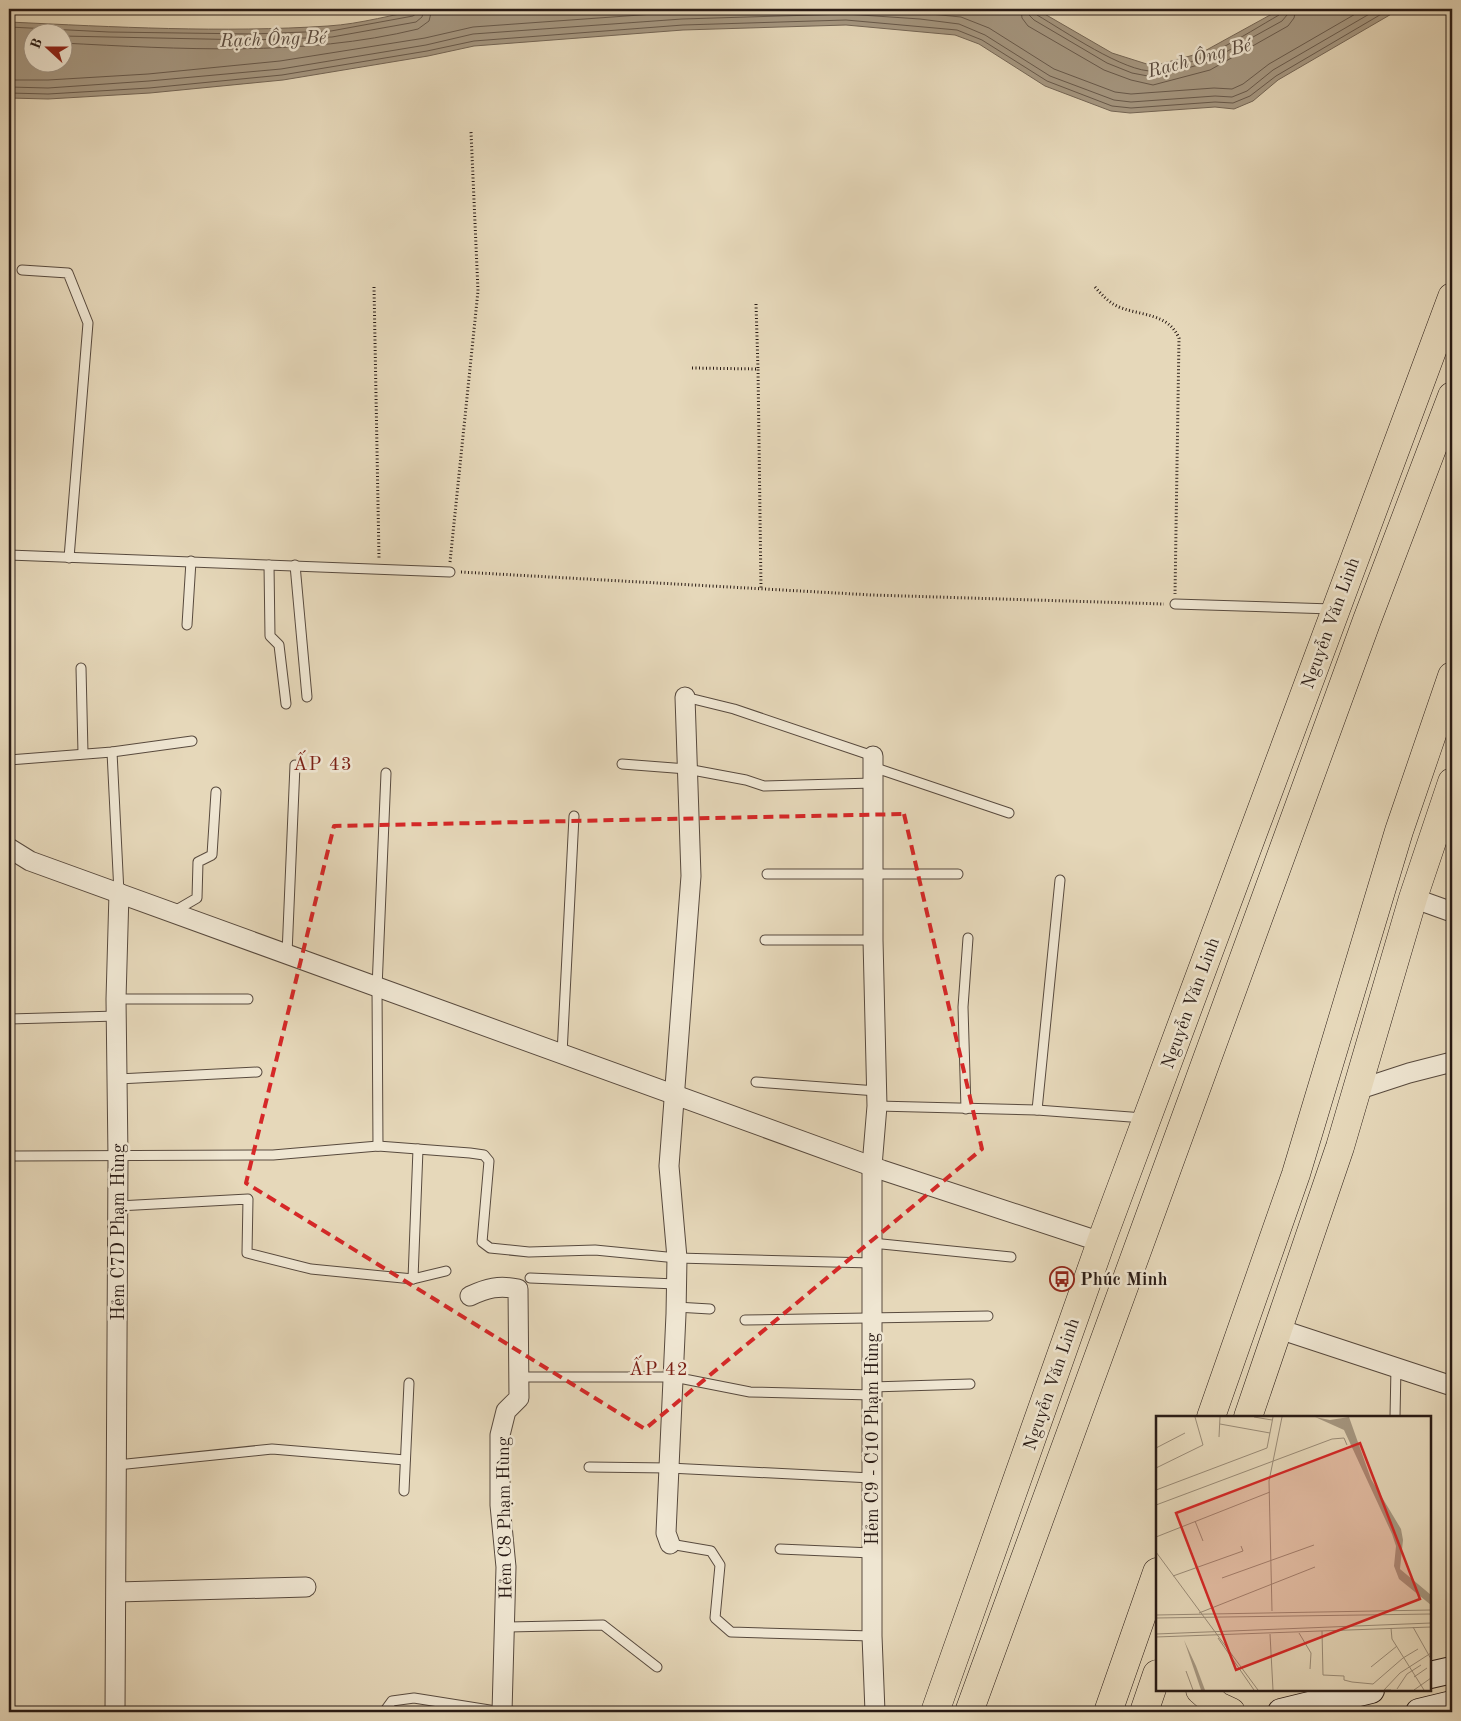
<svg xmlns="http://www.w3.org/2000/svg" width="1461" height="1721" font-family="'Old Standard TT',serif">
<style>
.water{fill:#a69882;stroke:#746656;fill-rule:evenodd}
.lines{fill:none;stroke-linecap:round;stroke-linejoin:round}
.shore{stroke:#685a4c;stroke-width:1}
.lane-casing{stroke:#584a3e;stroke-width:11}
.street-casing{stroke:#584a3e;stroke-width:21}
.secondary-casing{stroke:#291b15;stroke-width:28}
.primary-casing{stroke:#291b15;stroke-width:29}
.highway-casing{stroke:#291b15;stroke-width:29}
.path{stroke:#291b15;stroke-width:3;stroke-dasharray:1 2.5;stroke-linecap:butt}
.lane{stroke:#efe6d2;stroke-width:9}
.street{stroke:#efe6d2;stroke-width:19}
.secondary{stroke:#efe6d2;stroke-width:26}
.primary{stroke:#e6d8ba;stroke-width:28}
.highway{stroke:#e6d8ba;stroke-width:28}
.marked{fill:none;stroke:#d62828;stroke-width:4;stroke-dasharray:10 6;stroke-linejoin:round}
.labels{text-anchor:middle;stroke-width:5;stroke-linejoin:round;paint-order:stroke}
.street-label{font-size:18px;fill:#291b15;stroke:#efe6d2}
.poi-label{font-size:18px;font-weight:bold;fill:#291b15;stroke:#efe6d2;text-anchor:start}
.water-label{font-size:19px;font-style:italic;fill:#5b4d41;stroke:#efe6d2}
.neighbourhood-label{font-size:19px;letter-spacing:1px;fill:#7a1f14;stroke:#efe6d2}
.inset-road{fill:none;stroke:#9a8c78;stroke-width:1}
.view{fill:#d62828;fill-opacity:0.15;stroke:#d62828;stroke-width:2.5}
.inset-edge{fill:none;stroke:#291b15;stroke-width:2.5}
</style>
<rect width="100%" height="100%" fill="#e6d8ba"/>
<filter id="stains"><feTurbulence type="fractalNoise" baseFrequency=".004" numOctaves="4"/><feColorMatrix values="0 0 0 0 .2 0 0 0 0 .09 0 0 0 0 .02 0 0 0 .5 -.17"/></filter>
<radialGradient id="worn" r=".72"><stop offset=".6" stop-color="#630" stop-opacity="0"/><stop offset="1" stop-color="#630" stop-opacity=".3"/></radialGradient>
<!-- water -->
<path class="water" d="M426,9h610l76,44 41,13 48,-13 80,-44h119l-122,71 -25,21 -19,8 -19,-2 -85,6 -19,-2 -66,-25 -66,-42 -24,-9 -109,-10 -163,5 -209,16 -46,10 -145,24 -133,13 -102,6 -39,-1v-76c106,5 213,11 319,4 33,-2 66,-12 98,-17zM32,32h30v30h-30z"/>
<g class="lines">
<!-- shore -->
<g class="shore">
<polyline points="880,9 961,17 989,28 1054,69 1115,92 1131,94 1214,88 1232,89 1243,84 1269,64 1364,9"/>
<polyline points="1021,9 1022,18 1028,26 1104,70 1131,80 1153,85 1210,70 1288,26 1294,18 1296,9"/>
<polyline points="1028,9 1029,15 1034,20 1107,63 1132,73 1153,77 1206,63 1282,21 1287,15 1288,9"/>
<path d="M1034,9l3,6c26,15 88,58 117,56 41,-3 90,-36 125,-56l3,-6"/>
<polyline points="9,27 109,32 252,34 331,31 413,16 417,13 418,9"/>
<polyline points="62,36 252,40 332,37 416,22 422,17 424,9"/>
<path d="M62,43c118,6 241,14 356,-14l11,-8 3,-12"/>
<polyline points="9,80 48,80 148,74 280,61 425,38 473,27 682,12 777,9"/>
<polyline points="9,87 48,88 149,81 281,69 426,45 473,34 682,19 846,14 920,19 959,24 985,35 1050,76 1114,100 1131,102 1215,96 1232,97 1247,91 1273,70 1378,9"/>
<polyline points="9,93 48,94 149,88 282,75 427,51 474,41 683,25 846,20 957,30 982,40 1047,81 1112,106 1131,108 1215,102 1233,103 1250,96 1276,76 1390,9"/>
</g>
<defs>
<g id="lane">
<polyline points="22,270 68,273 88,323 69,558"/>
<polyline points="9,555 450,572"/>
<polyline points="269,565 270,636 279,645 286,704"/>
<polyline points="295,565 307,697"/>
<polyline points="1175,604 1332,609"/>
<polyline points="187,625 191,561"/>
<polyline points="81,668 83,753"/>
<polyline points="685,697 734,709 873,756"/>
<polyline points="112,752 119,893"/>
<polyline points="9,760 112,752 192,741"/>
<polyline points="622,764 687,769 746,780 764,786 873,783"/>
<polyline points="873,767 1009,813"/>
<polyline points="767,874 958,874"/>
<polyline points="173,912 197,898 198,862 212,855 216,792"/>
<polyline points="765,940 873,940"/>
<polyline points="287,954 295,765"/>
<polyline points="116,999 248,999"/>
<polyline points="9,1019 117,1016"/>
<polyline points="562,1054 574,816"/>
<polyline points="118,1079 257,1072"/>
<polyline points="756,1082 877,1091"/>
<polyline points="877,1106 1037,1110 1144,1118"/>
<polyline points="966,1109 963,1007 968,938"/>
<polyline points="1037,1110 1060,880"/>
<polyline points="378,1146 377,988 386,773"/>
<polyline points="418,1149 413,1279 446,1271"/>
<polyline points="15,1156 273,1155 378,1146 470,1153 484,1155 489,1161 482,1242 490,1248 529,1252 595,1250 677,1258 872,1263"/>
<polyline points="118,1206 248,1199 247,1253 311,1269 413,1279"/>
<polyline points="872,1243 1011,1257"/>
<polyline points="530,1278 676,1284"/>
<polyline points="676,1307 710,1309"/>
<polyline points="745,1320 988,1316"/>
<polyline points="520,1377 674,1377 750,1392 872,1395"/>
<polyline points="872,1387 970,1384"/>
<polyline points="1395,1417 1396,1367"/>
<polyline points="117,1465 272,1449 405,1460"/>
<polyline points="589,1467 669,1468 872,1478"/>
<polyline points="404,1491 409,1383"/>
<polyline points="670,1544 711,1551 720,1565 715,1618 731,1632 872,1636"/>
<polyline points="780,1549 872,1553"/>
<polyline points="505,1627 603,1625 657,1667"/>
<polyline points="384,1712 392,1701 414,1698 502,1712"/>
</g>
<g id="street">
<polyline points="873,756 873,940 877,1106 872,1166 872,1636 875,1712"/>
<polyline points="9,848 30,861 882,1170 1101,1242"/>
<polyline points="1413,898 1452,912"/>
<polyline points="1357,1090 1409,1073 1452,1062"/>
<path d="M470,1296c17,-8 29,-11 48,-7l1,109 -13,13 -6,24v70l6,62 -4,145"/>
<polyline points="1279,1329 1452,1386"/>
<polyline points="670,1544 666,1533 676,1314 677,1258 669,1166 691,876 685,697"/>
<polyline points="117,1592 306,1587"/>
<polyline points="115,1712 118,1157 116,999 119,893"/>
</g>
<g id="secondary">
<polyline points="1430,1675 1452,1670"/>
<polyline points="1281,1712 1371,1690"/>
<polyline points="1419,1712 1452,1704"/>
</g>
<g id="primary">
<polyline points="1248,1417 1340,1147 1413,898 1452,782"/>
<polyline points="1200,1690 1218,1706 1231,1712"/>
<polyline points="935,1712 1101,1242 1452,297"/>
<polyline points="1144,1712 1157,1674"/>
</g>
<g id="highway">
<polyline points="1211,1417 1296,1174 1399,831 1452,676"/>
<polyline points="969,1712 1367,620 1452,396"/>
<polyline points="1108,1712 1157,1572"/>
</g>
</defs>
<!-- lane casing -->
<use href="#lane" class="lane-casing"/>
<!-- street casing -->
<use href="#street" class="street-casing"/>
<!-- secondary casing -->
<use href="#secondary" class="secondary-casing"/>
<!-- primary casing -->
<use href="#primary" class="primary-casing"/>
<!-- highway casing -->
<use href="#highway" class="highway-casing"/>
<!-- path -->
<g class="path">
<polyline points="374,287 379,558"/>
<path d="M1095,287c7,8 13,15 24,20 22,9 49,6 60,31l-4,256"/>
<polyline points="756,304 758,369"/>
<polyline points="692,368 758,369 761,588"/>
<polyline points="450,562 478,291 471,132"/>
<polyline points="461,572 872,595 1164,604"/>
</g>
<!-- lane -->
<use href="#lane" class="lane"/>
<!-- street -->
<use href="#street" class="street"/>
<!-- secondary -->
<use href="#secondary" class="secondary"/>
<!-- primary -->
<use href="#primary" class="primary"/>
<!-- highway -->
<use href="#highway" class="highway"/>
</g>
<!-- marked area -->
<path class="marked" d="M904,814l78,335 -337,280 -399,-246 88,-357z"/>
<!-- icons -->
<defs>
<symbol id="bus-ring" viewBox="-11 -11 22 22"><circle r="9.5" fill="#efe6d2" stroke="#8f2418" stroke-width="1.5"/><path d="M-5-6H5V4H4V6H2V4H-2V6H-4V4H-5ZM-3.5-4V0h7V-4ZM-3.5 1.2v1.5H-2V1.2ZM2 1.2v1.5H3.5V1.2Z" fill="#8f2418"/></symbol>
</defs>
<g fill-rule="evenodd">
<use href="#bus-ring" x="1048" y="1265" width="28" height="28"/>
</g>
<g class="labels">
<!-- street labels -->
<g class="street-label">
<text transform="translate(1330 623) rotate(-70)" y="6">Nguyễn Văn Linh</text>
<text transform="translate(1190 1003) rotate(-70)" y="6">Nguyễn Văn Linh</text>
<text transform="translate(118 1232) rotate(-90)" y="6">Hẻm C7D Phạm Hùng</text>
<text transform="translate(1051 1384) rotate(-71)" y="6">Nguyễn Văn Linh</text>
<text transform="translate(872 1439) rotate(-90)" y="6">Hẻm C9 - C10 Phạm Hùng</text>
<text transform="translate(504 1518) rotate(-91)" y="6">Hẻm C8 Phạm Hùng</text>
</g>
<!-- poi labels -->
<g class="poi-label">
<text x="1080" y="1285">Phúc Minh</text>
</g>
<!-- water labels -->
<g class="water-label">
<text transform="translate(273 38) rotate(-2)" y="7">Rạch Ông Bé</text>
<text transform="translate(1199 57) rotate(-15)" y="7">Rạch Ông Bé</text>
</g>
<!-- neighbourhood labels -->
<g class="neighbourhood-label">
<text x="323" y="770">ẤP 43</text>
<text x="659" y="1375">ẤP 42</text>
</g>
</g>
<!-- overview -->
<g transform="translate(1156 1416)">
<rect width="275" height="275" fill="#e6d8ba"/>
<path d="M159,1l15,3 19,-3 22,62 30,50 2,11 -3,29 31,26v10l-32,-26 -5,-13 2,-20 -4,-12 -48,-104zM28,224l12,26 9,24h-4z" fill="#a69882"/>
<path class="inset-road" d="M98,1l18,3M64,8l50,9M63,21l1,-20M0,32l29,-15M0,52l47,-23 -8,-28M0,74l111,-42 6,-31M0,89l176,-66 12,-1 3,7M39,105l8,20M0,121l114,-45M0,136l102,138M17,160l70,-25 -2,-5M66,162l92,-33M116,195l-3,-130 13,-64M43,197l116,-46M0,199l275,-5M0,202l275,-4M257,211l18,32M235,212l1,11 32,51M166,215l1,44 21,1v4l8,2 21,2 30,-26 15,-9M143,217l12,20 -1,16M0,218l275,-11M114,218l3,56M0,221l275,-10M62,222l36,52M215,251l26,-21M30,255l7,19M258,261l13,-9M241,273l10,-15 14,-9M235,274h-7l16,-17 31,-20M258,274l17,-12"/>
<path class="view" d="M204,27l60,156 -184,71 -60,-157z"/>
<rect width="275" height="275" class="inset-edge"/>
</g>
<!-- margin -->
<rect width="1461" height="1721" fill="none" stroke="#e6d8ba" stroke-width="30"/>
<rect x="10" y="10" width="1441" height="1701" fill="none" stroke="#291b15" stroke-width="2.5"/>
<rect x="15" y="15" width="1431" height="1691" fill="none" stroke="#291b15"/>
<!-- north arrow -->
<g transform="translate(48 48) rotate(291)"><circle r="24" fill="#efe6d2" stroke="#a09586"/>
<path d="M0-4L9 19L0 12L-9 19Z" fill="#8f2418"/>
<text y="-8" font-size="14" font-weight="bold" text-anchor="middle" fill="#291b15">B</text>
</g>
<rect width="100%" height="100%" filter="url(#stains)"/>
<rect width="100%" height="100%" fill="url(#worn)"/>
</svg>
